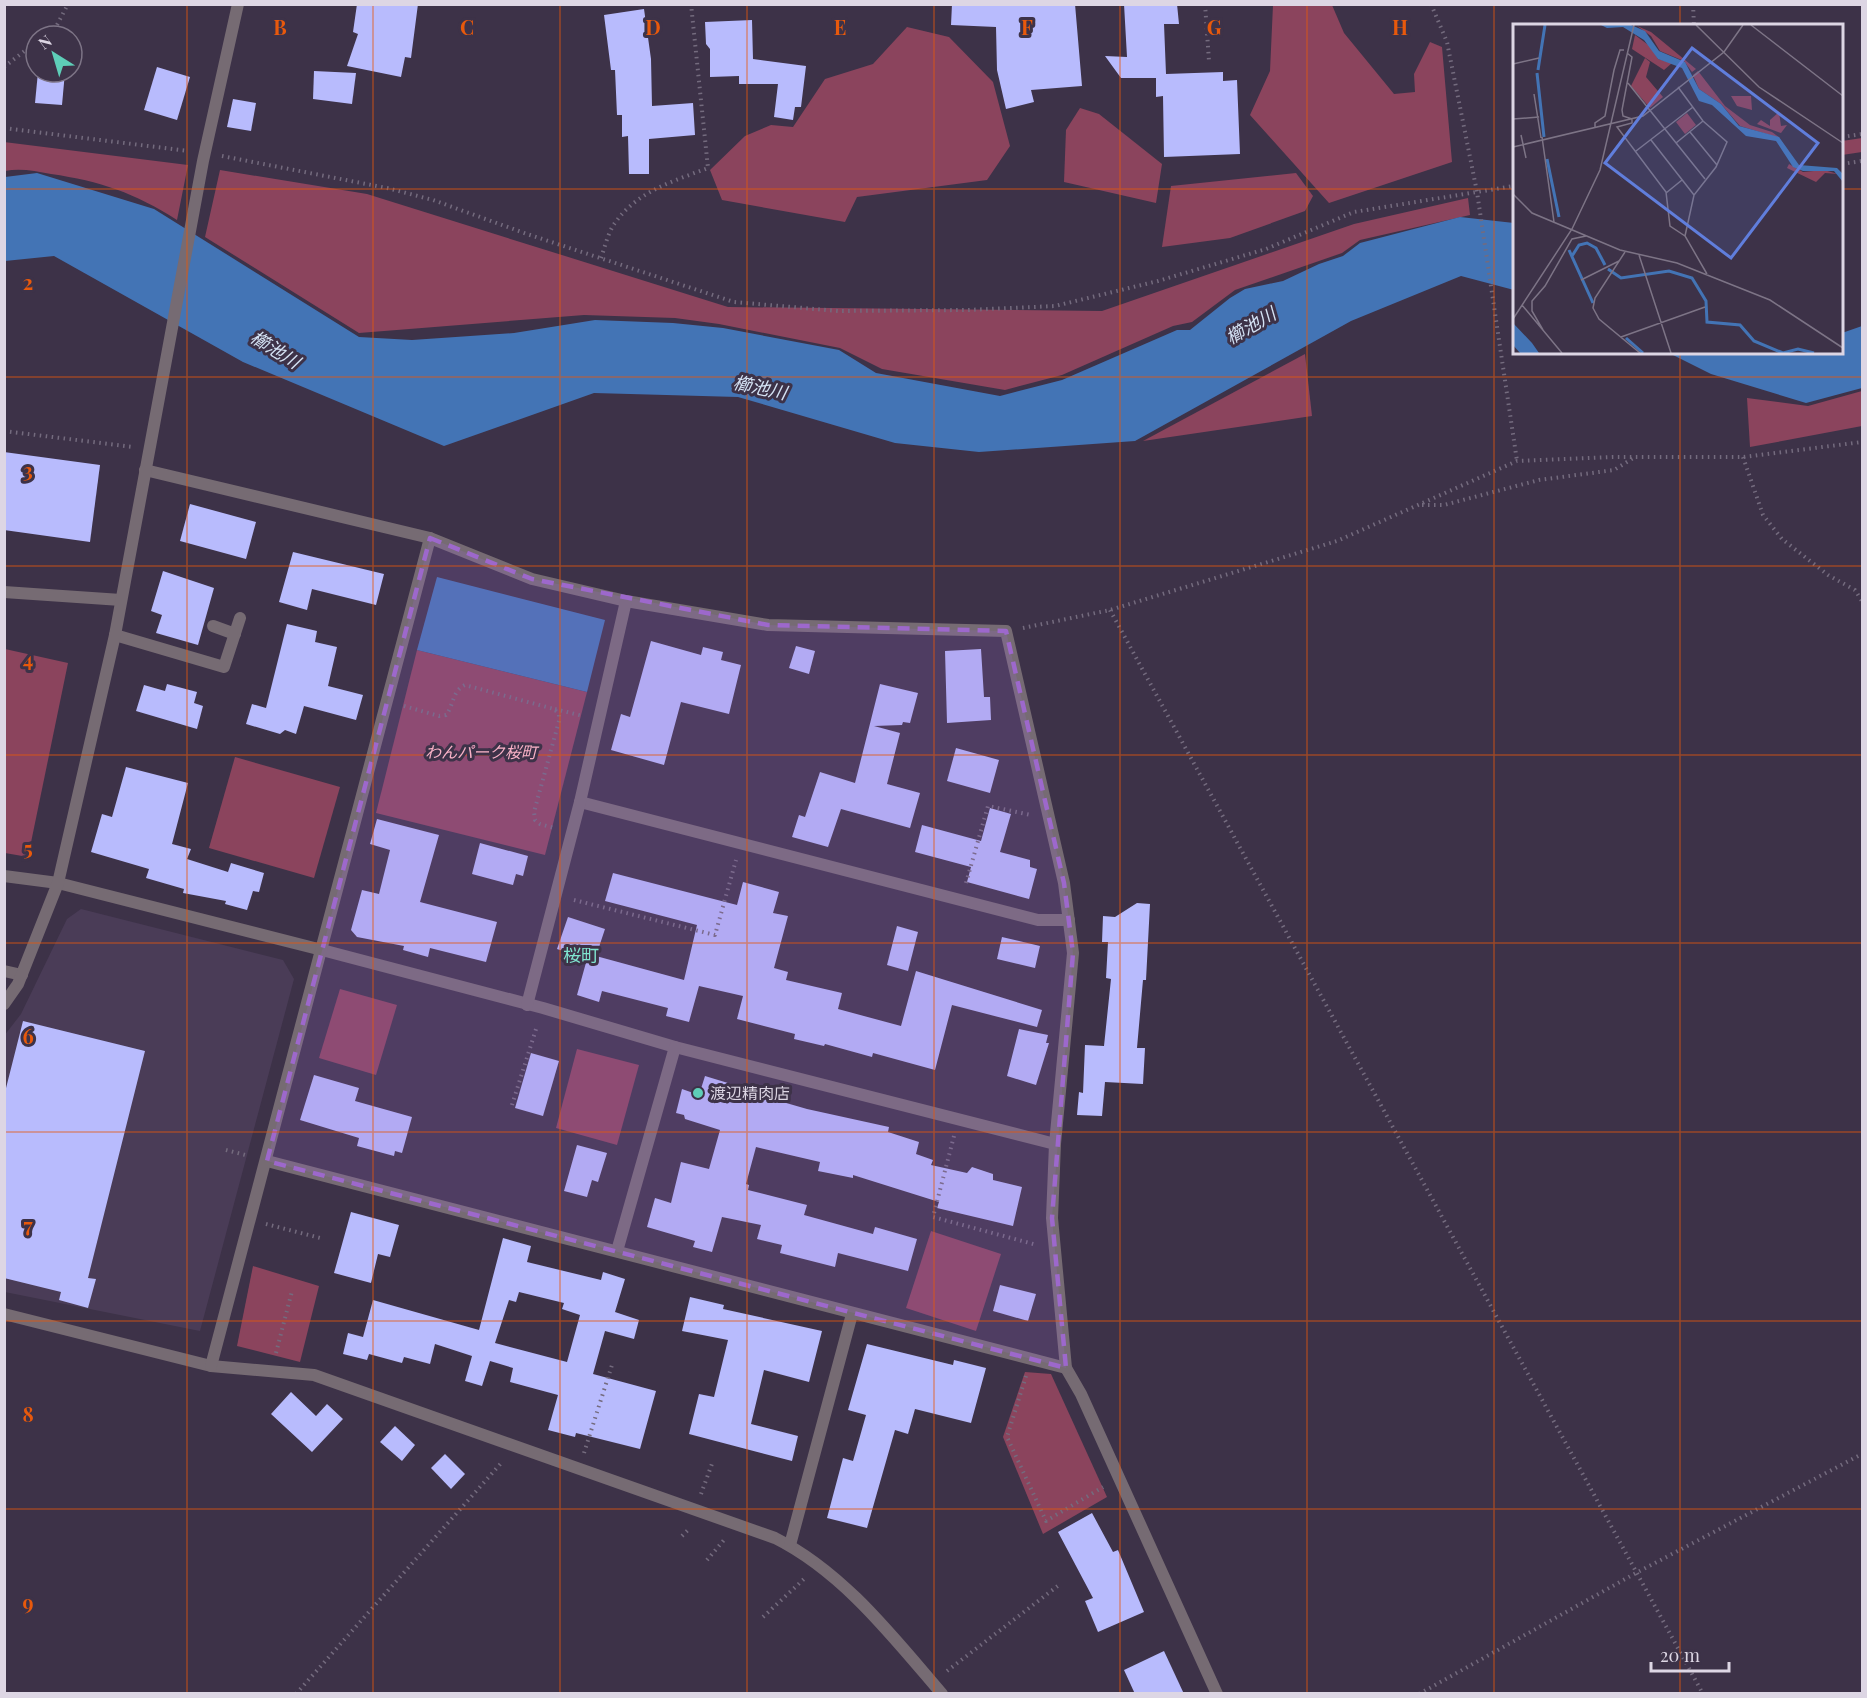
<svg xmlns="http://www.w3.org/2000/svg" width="1867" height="1698" font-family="'Playfair Display','Noto Sans JP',serif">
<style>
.built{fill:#4a3c57}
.green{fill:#8b445d}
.water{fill:#4374b5}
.building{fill:#b8bbfd;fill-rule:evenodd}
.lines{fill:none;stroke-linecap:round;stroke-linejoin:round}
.path{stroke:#746b7e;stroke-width:4;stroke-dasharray:1.5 4.5;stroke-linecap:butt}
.service{stroke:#766b73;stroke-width:12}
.minor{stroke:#766b73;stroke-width:12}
.marked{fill:#9d68cc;fill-opacity:0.2;stroke:#9d68cc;stroke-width:4.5;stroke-dasharray:12 8;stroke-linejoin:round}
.grid{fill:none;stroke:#e8590c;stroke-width:1.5;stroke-opacity:0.55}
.poi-dot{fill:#5eceb8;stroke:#3d3248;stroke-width:2}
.labels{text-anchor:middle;stroke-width:6;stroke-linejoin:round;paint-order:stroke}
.park-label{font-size:16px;font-style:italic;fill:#f9b2c7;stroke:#3d3248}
.poi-label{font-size:16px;fill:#ddd6e4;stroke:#3d3248;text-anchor:start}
.water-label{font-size:18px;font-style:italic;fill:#d5e3f5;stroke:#3d3248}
.neighbourhood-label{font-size:18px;fill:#7fe4cf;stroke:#3d3248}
.inset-river{fill:none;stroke:#4374b5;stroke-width:3}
.inset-road{fill:none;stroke:#7d7486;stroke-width:1.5}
.view{fill:#607edc;fill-opacity:0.15;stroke:#607edc;stroke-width:3}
.inset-edge{fill:none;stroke:#ddd6e4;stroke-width:3}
.grid-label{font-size:20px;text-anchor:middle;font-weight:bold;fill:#e8590c;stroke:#3d3248;stroke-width:6;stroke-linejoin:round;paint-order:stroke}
</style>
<rect width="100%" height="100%" fill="#3d3248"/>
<!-- built -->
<polygon class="built" points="81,909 283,960 294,979 200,1331 5,1292 4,1036 21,1014 67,919"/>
<!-- green -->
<g class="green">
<polygon points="1273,5 1332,5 1344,33 1394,94 1415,92 1414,74 1430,42 1442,47 1452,162 1329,203 1250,115 1270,71"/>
<polygon points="907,27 949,37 993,82 1010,146 987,180 857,197 845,222 722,200 710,170 745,136 771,125 793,127 825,79 873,64"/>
<polygon points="1080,108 1099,114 1162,164 1156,203 1064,182 1066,130"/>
<polygon points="1862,138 1862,152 1842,155 1842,141"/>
<path d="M4,142l184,23 -11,55c-42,-27 -77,-39 -126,-46 -16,-3 -31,-6 -46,-3z"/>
<polygon points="220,170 367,194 728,307 1102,311 1354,224 1468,198 1470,215 1360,240 1342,253 1235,290 1192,322 1173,326 1062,375 1005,390 882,369 840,348 719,324 675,318 584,315 359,333 205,237"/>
<polygon points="1296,173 1313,196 1305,211 1230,238 1162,247 1171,186"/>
<polygon points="1305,354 1312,416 1143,441"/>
<polygon points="1862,391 1862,426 1750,447 1747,398 1808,406"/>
<polygon points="5,649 68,663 28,857 5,853"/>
<polygon points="417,650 587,692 545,855 376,813"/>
<polygon points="235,757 340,787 314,878 209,848"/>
<polygon points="340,989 397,1005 376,1075 319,1058"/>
<polygon points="577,1049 639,1065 617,1145 556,1128"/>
<polygon points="931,1231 1001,1254 976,1331 906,1308"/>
<polygon points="253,1266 319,1286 300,1362 237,1346"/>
<polygon points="1025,1372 1051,1374 1107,1497 1043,1534 1003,1437"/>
</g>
<!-- water -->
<g class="water">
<polygon points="37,173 154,209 359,337 412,340 514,333 595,320 673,323 723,328 839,350 876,373 1000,396 1062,380 1177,330 1190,330 1230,298 1245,289 1283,281 1319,264 1343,256 1360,243 1460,217 1514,223 1514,290 1461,276 1351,321 1135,441 979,452 895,443 738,397 594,393 444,446 243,362 54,256 5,261 5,177"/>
<polygon points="1862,326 1862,388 1806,403 1711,374 1669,353 1842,352 1842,333"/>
<polygon points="437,577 605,620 587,692 417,650"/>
</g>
<!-- building -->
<g class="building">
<polygon points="357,4 418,4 411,58 405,57 401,77 347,66 358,34 353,32"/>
<polygon points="952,4 1075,4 1082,86 1031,90 1034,102 1006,109 997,70 996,27 951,25"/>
<polygon points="1124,4 1177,4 1179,24 1164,24 1166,74 1223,72 1223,81 1237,80 1240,154 1164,157 1163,96 1156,97 1156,78 1121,78 1105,56 1127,57"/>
<polygon points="644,9 651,59 652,106 693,103 695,135 649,139 649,174 629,174 628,136 622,137 622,115 617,115 615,70 611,70 604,15"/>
<polygon points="752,20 753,59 806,66 801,107 795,107 793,120 774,117 778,84 739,84 739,76 710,77 710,49 706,44 705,22"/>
<polygon points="157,67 190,77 177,120 144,110"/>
<polygon points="314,71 356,73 352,104 313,99"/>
<polygon points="38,72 65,72 62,105 35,103"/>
<polygon points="233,99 256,103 251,131 227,127"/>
<polygon points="4,452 100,465 90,542 4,530"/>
<polygon points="190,504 256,522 246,559 180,541"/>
<polygon points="293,552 384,574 376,605 312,589 307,610 279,602"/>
<polygon points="163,571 214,588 198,645 156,633 162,615 151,611"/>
<polygon points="287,624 317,631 315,642 337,647 328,686 363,695 356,720 304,706 296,734 285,730 280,734 246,724 252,704 266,708"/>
<polygon points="651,641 701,655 703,647 723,652 721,660 741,665 729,714 681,702 664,765 611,750 621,714 630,717"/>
<polygon points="796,646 815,651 809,674 789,668"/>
<polygon points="981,649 984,697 990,697 991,720 947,723 945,651"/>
<polygon points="167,684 197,692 194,703 203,706 197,729 136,711 144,685 165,691"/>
<polygon points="880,684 918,693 910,723 903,722 902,725 874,726 900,733 887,784 920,793 910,828 841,809 828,847 792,837 799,815 805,817 820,772 855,783"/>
<polygon points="956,748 999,760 990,793 947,781"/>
<polygon points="126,767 188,783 172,844 191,849 187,859 228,872 231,863 264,873 259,892 253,891 247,910 225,904 226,901 183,893 184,889 146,878 149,869 91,852 102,814 112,817"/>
<polygon points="990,808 1011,814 1000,852 1030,860 1030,867 1037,869 1029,899 967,882 971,867 915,852 922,825 981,841"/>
<polygon points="377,819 439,835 420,902 497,922 486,962 430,948 428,957 403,950 404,946 357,937 351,930 362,890 379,894 390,850 370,844"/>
<polygon points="480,843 528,856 523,876 516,874 513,885 472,874"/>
<polygon points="613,873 737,905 743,882 779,892 773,913 788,916 774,968 788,972 786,980 842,993 838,1009 901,1026 916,971 1042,1010 1037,1027 952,1005 935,1070 873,1053 872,1057 825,1044 824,1046 794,1039 795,1034 737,1019 743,996 699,986 689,1022 666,1016 668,1008 602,991 599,1002 577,995 587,959 557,949 568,917 605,929 596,956 684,980 697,925 605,901"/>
<polygon points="1137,903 1150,904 1146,980 1143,980 1137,1048 1145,1048 1143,1084 1105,1082 1102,1116 1077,1115 1079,1092 1083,1093 1085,1045 1104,1046 1111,979 1106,978 1108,942 1102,942 1103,916 1115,917"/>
<polygon points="897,926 918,932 908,971 887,965"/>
<polygon points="1002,937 1040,946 1035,968 997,959"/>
<polygon points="23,1021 145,1051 88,1278 96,1279 88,1308 59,1300 61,1292 4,1278 4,1096"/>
<polygon points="1019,1029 1048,1035 1046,1043 1049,1043 1036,1085 1007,1076"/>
<polygon points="531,1053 559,1061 543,1116 515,1108"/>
<polygon points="314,1075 359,1088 355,1101 412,1117 402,1153 395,1151 394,1156 357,1146 359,1138 300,1120"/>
<polygon points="705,1076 728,1083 727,1086 807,1109 889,1127 888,1132 919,1142 916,1154 933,1160 931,1165 967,1173 972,1167 993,1174 993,1180 1022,1187 1013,1226 937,1208 939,1202 853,1175 853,1178 818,1171 820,1162 756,1147 746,1184 749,1185 748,1190 807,1205 804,1215 873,1234 875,1227 917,1239 908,1271 838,1253 835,1267 780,1253 782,1245 757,1239 761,1225 722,1217 712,1252 693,1247 695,1241 647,1227 655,1198 671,1203 681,1162 709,1169 720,1130 685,1119 684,1115 676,1113 682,1089 699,1095"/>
<polygon points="577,1145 607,1153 598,1182 592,1180 587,1197 564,1191"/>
<polygon points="351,1212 399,1225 390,1257 378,1254 371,1283 334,1273"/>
<path d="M503,1238l28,8 -4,16 74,18 2,-8 22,7 -10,33 24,8 -5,19 -29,-8 -12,43 63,17 -16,58 -64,-16 -1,4 -27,-7 10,-35 -48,-13 3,-14 -23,-7 -8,25 -17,-5 7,-25 -37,-12 -5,20 -26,-7 -2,6 -33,-9 -2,6 -24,-6 5,-21 15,4 10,-37 106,30zM519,1292l45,11 -2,6 18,6 -13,47 -72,-19 14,-43 7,2z"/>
<polygon points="1000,1285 1036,1294 1028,1321 993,1311"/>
<polygon points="690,1297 724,1305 723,1309 822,1331 809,1382 764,1370 751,1424 798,1436 792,1461 689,1434 699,1394 714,1397 728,1340 682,1331"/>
<polygon points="867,1344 953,1365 954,1360 986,1368 971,1423 915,1409 908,1434 895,1430 867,1528 827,1518 843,1458 853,1461 866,1415 848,1410"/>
<polygon points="291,1392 316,1416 327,1404 343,1419 312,1452 271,1414"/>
<polygon points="395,1426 415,1445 402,1461 380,1442"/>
<polygon points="445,1454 465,1474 451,1489 431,1468"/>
<polygon points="1092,1513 1113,1552 1118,1550 1144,1612 1098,1632 1085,1601 1093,1598 1058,1532"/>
<polygon points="1164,1651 1184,1694 1135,1694 1124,1670"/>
</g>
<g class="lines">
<!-- path -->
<g class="path">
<polyline points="1205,4 1209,61"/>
<polyline points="1431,4 1447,42 1477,192 1517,461"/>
<polyline points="1693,4 1694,26"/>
<polyline points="43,36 57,25 68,4"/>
<polyline points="4,67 36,42"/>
<polyline points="4,128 188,151"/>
<polyline points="1842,137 1862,134"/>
<polyline points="222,156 387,188 433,200 527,234 734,302 838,311 967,310 1055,306 1158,281 1266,249 1354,212 1514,186"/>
<polyline points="1842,164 1862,161"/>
<path d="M601,258c4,-11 7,-26 14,-35 22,-32 59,-42 93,-55l-17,-164"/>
<polyline points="4,431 133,447"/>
<polyline points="1743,457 1763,515 1782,539 1828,575 1855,590 1862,601"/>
<polyline points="1422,505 1444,505 1539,480 1614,470 1635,457"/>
<polyline points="1110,610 1703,1694"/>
<polyline points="1023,628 1110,610 1337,541 1517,461 1612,457 1743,457 1862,442"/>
<path d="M404,706l35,10 7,-1c8,-10 6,-24 19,-30l89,24 5,5v7l-25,91 1,8 5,4 14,4"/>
<polyline points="555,709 583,716"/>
<polyline points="966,883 988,806 1031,815"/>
<polyline points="574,900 715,935 736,860"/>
<polyline points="512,1105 537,1026"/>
<polyline points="954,1136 933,1217 1037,1245"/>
<polyline points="226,1150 249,1156"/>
<polyline points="266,1224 320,1238"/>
<polyline points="276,1353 292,1291"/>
<polyline points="1026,1376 1007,1437 1046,1521 1103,1487"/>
<polyline points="584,1453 612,1365"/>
<polyline points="701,1494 713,1461"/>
<polyline points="682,1536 690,1528"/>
<polyline points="707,1560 724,1540"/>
<polyline points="763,1617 804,1579"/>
<polyline points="947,1671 1059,1585"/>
<polyline points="296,1694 503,1461"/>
<polyline points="1419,1694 1636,1573 1862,1454"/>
</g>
<!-- service -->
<g class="service">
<polyline points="4,592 121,600"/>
<polyline points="213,626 235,634"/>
<polyline points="115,635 224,667 240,618"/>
<polyline points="4,971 22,975"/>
</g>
<!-- minor -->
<g class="minor">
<polyline points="145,470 430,538 532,579 626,601 768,625 1006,631 1064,883 1073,953 1055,1144 1052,1218 1066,1368 1081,1394 1217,1694"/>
<polyline points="580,802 1038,920 1069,920"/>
<polyline points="4,876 58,883 322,950 543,1008 675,1047 1055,1144"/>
<polyline points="4,1004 18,984 58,883 115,635 203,161 238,4"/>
<polyline points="527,1005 580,802 626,601"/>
<polyline points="267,1161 1066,1368"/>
<polyline points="617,1251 675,1047"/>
<path d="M4,1314l207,52 103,9 461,163c68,34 118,99 167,156"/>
<polyline points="211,1366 430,538"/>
<polyline points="790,1545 852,1314"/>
</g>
</g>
<!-- marked area -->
<path class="marked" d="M430,538l102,41 236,46 238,6 58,252 9,70 -21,265 14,150 -799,-207z"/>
<!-- grid -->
<path class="grid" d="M187,4v1690M373,4v1690M560,4v1690M747,4v1690M934,4v1690M1120,4v1690M1307,4v1690M1494,4v1690M1680,4v22M4,189h1510M1842,189h20M1680,352v1342M4,377h1858M4,566h1858M4,755h1858M4,943h1858M4,1132h1858M4,1321h1858M4,1509h1858"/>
<!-- markers -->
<circle class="poi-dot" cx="698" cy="1093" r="6"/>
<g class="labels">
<!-- park labels -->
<g class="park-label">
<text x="481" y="758">わんパーク桜町</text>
</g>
<!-- poi labels -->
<g class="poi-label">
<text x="710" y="1099">渡辺精肉店</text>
</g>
<!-- water labels -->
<g class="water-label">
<text transform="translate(1251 326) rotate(-30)" y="6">櫛池川</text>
<text transform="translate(275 350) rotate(32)" y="6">櫛池川</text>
<text transform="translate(760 388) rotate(12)" y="6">櫛池川</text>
</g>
<!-- neighbourhood labels -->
<g class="neighbourhood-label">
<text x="581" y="962">桜町</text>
</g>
</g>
<!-- overview -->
<g transform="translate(1513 24)">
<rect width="330" height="330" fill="#3d3248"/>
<path d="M124,2l14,6 45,37 -4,3 -8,-11 -24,-10 -9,-15zM122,11l16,12 7,12 14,4 -8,7 -32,-21zM132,34l5,4 -4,15 17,20 -13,11 -19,-22zM185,47l27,35 25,19 22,7 8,6 -40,-12 -19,-22 -22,-15 -6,-14zM218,72h20l1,14 -15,-4zM266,88l2,14 6,-1 -6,8 -24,-9 4,-4 9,6v-6zM174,89l9,12 -11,9 -9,-12zM276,140l14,8 21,-2 14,4 -13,-1 -9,9 -29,-14z" fill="#8b445d"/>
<path d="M88,1h30l14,6 14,20 26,11 14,27 22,15 18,22 40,11 20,28 38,3 6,6v8l-9,-11h-31l-10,-4 -17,-26 -30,-5 -34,-31 -13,-4 -17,-33 -24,-9 -14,-19 -21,-13 -16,1zM0,299l19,20 7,10h-19l-7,-8z" fill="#4374b5"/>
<path class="inset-river" d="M25,46l7,-45M24,49l7,64M34,135l12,58M56,226l24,53M59,232l7,-11 8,-2 9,5 9,17M95,245l13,9 48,-7 23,7 14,23 1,21 33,3 14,16 29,12 15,-4 16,4M113,314l17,15"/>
<path class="inset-road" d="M183,1l63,62 84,56M238,1l92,71M114,29l5,4 -10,53 1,6 9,3M0,40l26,-6M115,59l77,96M165,63l25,34 24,21 -11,25 -22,28 -9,41 22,38M21,70l7,44M0,95l26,-2M119,95v4l-15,4 49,65 4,34 15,10M82,103v-4l10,-7 9,-46 6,-20h4M177,108l27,33M8,111l5,23M29,113l12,85M138,116l43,55M163,119l27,-22M0,123l130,-31 81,-64 19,-27M123,127l57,-44M153,169l16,-13M0,170l19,19 88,37 57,13 93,37 73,48M112,228l-30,46 -2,10 6,11 41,34M126,231l32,98M68,256l38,-19M9,281l40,48M0,295l59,-90 28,-59 34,-145M30,306l-11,-19v-10l13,-15 27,-47 14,-3M108,313l84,-30"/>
<path class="view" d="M179,24l126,95 -87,115 -126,-95z"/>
<rect width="330" height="330" class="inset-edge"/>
</g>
<g class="grid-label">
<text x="280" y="35">B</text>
<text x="467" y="35">C</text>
<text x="653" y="35">D</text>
<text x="840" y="35">E</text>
<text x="1027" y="35">F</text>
<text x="1214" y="35">G</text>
<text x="1400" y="35">H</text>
<text x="28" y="290">2</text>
<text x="28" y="478">3</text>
<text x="28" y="667">4</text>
<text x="28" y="856">5</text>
<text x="28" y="1044">6</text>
<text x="28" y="1233">7</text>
<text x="28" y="1422">8</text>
<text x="28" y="1610">9</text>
</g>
<!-- border -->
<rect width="1867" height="1698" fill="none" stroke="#ddd6e4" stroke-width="12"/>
<!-- north arrow -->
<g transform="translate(54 54) rotate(323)"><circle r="28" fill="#3d3248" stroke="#7d7486" stroke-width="1.5"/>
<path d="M0-4.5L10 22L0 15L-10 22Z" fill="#5eceb8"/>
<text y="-9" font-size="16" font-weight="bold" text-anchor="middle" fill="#ddd6e4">N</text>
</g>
<!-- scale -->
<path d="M1651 1662v9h78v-9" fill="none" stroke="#ddd6e4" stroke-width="3"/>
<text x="1660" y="1662" font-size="18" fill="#ddd6e4" stroke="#3d3248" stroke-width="4.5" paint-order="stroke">20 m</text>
</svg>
